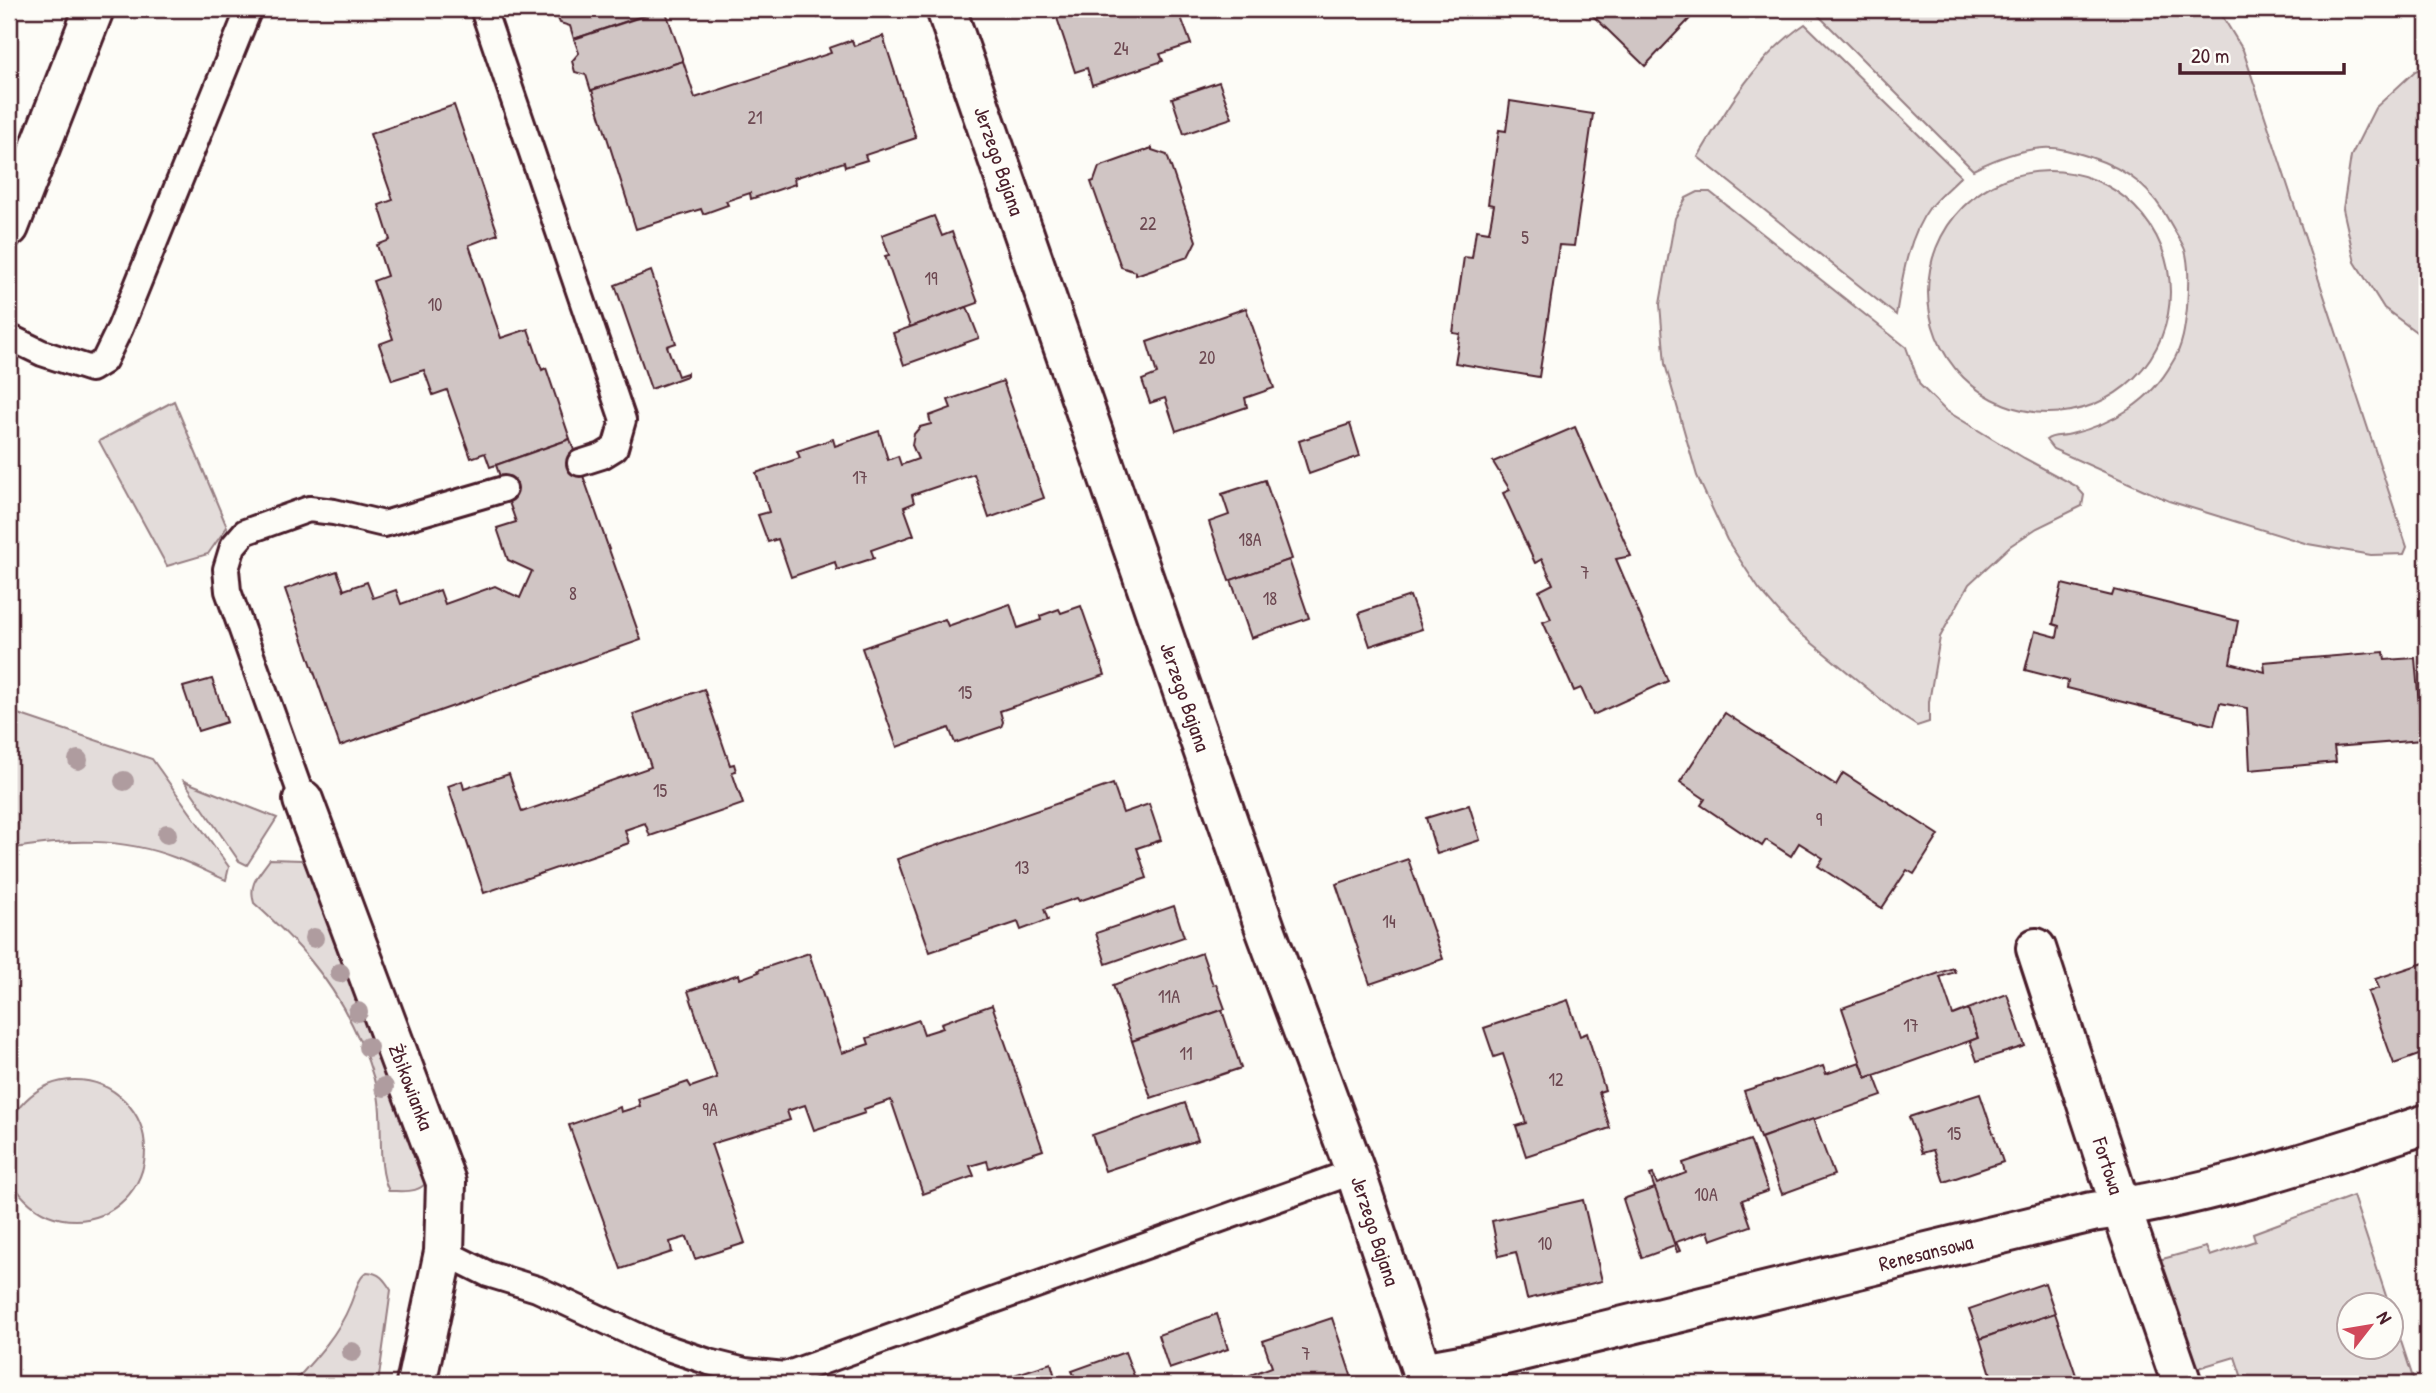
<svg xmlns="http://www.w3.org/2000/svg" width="2436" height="1393" font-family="'Patrick Hand',sans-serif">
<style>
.green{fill:#e3dcda;stroke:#967e82;stroke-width:2}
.building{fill:#d0c5c4;stroke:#4a1f2b;stroke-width:2}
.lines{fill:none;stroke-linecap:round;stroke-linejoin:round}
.lane-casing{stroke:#4a1f2b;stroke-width:30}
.street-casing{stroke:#4a1f2b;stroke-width:44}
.lane{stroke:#fdfcf7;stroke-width:24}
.street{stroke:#fdfcf7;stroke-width:38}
.tree{fill:#af9c9f}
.labels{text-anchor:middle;stroke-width:5;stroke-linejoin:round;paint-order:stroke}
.number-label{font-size:18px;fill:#6c4851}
.street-label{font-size:21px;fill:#4a1f2b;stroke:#fdfcf7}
</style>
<rect width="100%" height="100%" fill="#fdfcf7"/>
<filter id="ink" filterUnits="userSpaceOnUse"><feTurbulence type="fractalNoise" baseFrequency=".0143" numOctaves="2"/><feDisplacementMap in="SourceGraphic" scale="14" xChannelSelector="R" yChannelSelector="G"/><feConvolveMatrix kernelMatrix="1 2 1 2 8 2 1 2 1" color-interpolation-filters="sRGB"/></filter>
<g filter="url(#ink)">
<!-- green -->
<g class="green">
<path d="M1823,9h395l25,41 164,497 -3,7 -33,1 -63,-11 -139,-43 -116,-52 -7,-9c7,-6 16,-3 25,-6 42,-10 80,-33 101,-71 11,-17 13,-36 15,-55 1,-19 3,-40 -2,-58 -3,-8 -9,-16 -13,-24 -20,-37 -42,-56 -82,-69 -15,-5 -31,-10 -47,-9 -25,2 -48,11 -70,22l-157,-157z"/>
<path d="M1805,24l156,152c-10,10 -22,20 -31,31 -22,29 -28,72 -34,108l-198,-158c29,-49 59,-101 107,-133z"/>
<polygon points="2427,66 2427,340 2384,308 2355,262 2343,209 2351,156 2375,108 2415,71"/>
<circle cx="2049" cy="292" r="121"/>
<polygon points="1698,192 1710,192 1906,347 1920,385 1945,410 2024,458 2076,486 2084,495 2082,506 2037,528 2010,546 1969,584 1940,637 1929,702 1929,722 1917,726 1900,715 1790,625 1759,589 1727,540 1697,476 1665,364 1660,304 1675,218 1686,198"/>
<polygon points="174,401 227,527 208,554 167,566 99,441"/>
<path d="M9,711l143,48 77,108 -3,13c-17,-7 -33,-16 -50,-22 -54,-21 -111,-19 -167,-9z"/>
<polygon points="184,781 277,818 247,865 239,861"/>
<path d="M270,859l32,1 20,14 108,304c-10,16 -24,13 -41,13 -13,-25 -5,-67 -11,-96 -10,-46 -37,-98 -67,-134 -17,-21 -37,-40 -57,-58 -6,-20 5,-28 16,-44z"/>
<circle cx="75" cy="1150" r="70"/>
<polygon points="2353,1196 2389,1305 2348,1306 2348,1348 2390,1348 2391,1311 2415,1384 2244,1384 2235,1357 2198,1368 2159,1260 2206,1247 2210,1256 2255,1241 2253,1233"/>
<path d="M367,1272c13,1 17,7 24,18l-13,94h-86c21,-23 46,-49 58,-79 5,-11 7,-26 17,-33z"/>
</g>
<!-- building -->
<g class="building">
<polygon points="558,9 663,9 574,39 570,26 560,23 555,12"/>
<polygon points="665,9 683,61 591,91 586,75 575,72 572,61 579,53 574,39"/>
<polygon points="815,9 845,9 818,18"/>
<polygon points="1067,9 1178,9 1191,44 1160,54 1163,61 1092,85 1087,68 1075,72 1057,18 1069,15"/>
<polygon points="1586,9 1699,9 1645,66"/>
<polygon points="883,36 916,138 865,155 867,160 845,167 844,162 794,178 795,184 751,199 750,193 726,201 728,205 703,214 701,209 636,229 592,90 683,61 695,98 831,53 829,48 852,40 854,46"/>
<polygon points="1219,82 1232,118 1184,134 1172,98"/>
<polygon points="1510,101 1593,114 1574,246 1559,245 1539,377 1455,363 1460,334 1453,333 1464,257 1472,258 1476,230 1489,232 1494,205 1488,204 1499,130 1506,131"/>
<polygon points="454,105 498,234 469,245 501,338 528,329 542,370 546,368 570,439 490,467 485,453 471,458 447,390 433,395 424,370 392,380 379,344 393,339 373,281 387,276 377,245 390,240 379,205 393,200 370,134"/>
<polygon points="1152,148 1152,150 1167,155 1196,241 1188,257 1136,275 1136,272 1121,267 1091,182 1094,181 1099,167"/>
<polygon points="934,216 942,236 952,232 978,303 910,327 885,256 889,255 882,235"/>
<polygon points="651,271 676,343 667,346 678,376 687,373 687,376 651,389 615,285"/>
<polygon points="967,307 979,338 904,365 893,333"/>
<polygon points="1246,308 1274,388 1245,398 1247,407 1176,431 1165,398 1150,403 1142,380 1157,374 1147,342"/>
<polygon points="1003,381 1044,498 989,518 974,474 912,495 914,503 904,507 914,535 871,550 874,558 837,570 835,562 791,577 778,539 768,542 758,515 769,512 756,473 800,458 797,451 833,439 835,446 879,431 888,460 898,456 901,465 918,459 912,445 914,434 920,427 931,424 929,416 951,408 948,400"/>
<polygon points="1350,424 1360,456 1309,474 1299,441"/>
<polygon points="1575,427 1631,556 1616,559 1668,681 1593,715 1581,688 1574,691 1543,622 1551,619 1539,591 1553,584 1542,559 1535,563 1503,493 1510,490 1493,462"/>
<polygon points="570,439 641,640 340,746 285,589 337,571 344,590 367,582 373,598 396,590 401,604 440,590 445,604 495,586 520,598 532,571 508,560 497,528 516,522 496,465"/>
<polygon points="1265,480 1292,559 1229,581 1209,522 1229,515 1222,494"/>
<polygon points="1289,560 1309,618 1251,638 1231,580"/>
<polygon points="2062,584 2112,596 2114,590 2238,621 2230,663 2265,672 2264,662 2384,652 2385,660 2415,658 2422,740 2334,747 2336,762 2250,770 2247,708 2220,703 2214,725 2067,688 2068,681 2025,670 2035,631 2057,637 2059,626 2053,624"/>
<polygon points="1410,596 1422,629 1370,646 1359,613"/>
<polygon points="1010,604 1018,628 1041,620 1040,616 1059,609 1061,613 1081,606 1105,675 1000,711 1003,722 1001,727 955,743 949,728 897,747 862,648 945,619 948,626"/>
<polygon points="212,679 227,722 198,731 183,687"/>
<polygon points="704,689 730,765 734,764 736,771 732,772 743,804 650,836 645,823 625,830 629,843 484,893 448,786 462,781 464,789 509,774 522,812 651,767 633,714"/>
<polygon points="1725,713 1836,785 1843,773 1939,835 1914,874 1907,870 1882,908 1818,866 1823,858 1799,843 1791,856 1766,840 1762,846 1701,805 1705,799 1680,782"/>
<polygon points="1113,784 1123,813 1149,804 1161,840 1137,848 1147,878 1079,901 1077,898 1044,909 1048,920 1021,930 1018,922 930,952 897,859"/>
<polygon points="1469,805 1480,840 1437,854 1426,818"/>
<polygon points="1408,859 1443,959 1370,984 1336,884"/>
<polygon points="1174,906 1184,937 1106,964 1096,933"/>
<polygon points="809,953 842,1053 869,1044 867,1038 919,1020 924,1034 943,1028 941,1023 992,1005 1043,1150 989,1168 987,1161 970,1166 974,1176 923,1194 891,1100 864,1109 865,1113 814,1130 805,1105 787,1111 790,1120 711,1144 745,1243 695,1259 687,1237 670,1242 672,1252 621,1269 569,1125 620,1107 621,1112 640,1106 638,1099 688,1082 691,1087 717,1078 688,991 739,974 740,979 759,972 758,970"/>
<polygon points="1202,953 1213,985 1216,984 1225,1009 1132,1041 1113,985"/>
<polygon points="2427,962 2427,1052 2394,1064 2368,992 2379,988 2375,979"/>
<polygon points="1953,968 1955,972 1940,977 1953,1015 1968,1009 1978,1038 1866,1078 1842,1008"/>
<polygon points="2007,994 2025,1046 1977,1061 1970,1041 1978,1038 1968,1009"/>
<polygon points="1568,1000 1580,1036 1587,1033 1596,1062 1605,1090 1599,1092 1610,1128 1526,1156 1516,1126 1526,1123 1503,1054 1494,1057 1484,1028"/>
<polygon points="1222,1010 1241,1068 1151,1098 1132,1041"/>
<polygon points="1860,1062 1866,1078 1874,1075 1882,1096 1760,1138 1744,1091 1823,1066 1826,1074"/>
<polygon points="1980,1094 2003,1162 1944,1182 1933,1150 1922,1153 1909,1117"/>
<polygon points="1185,1103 1198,1140 1105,1171 1092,1135"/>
<polygon points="1813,1119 1834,1175 1782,1194 1761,1138"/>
<polygon points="1750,1140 1768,1191 1742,1200 1751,1226 1711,1240 1708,1231 1676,1242 1680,1251 1677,1252 1650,1175 1653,1174 1657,1184 1686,1173 1683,1163"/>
<polygon points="1655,1188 1675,1246 1642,1258 1623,1199"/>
<polygon points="1583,1200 1602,1281 1527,1299 1516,1252 1499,1256 1492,1221"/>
<polygon points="2045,1283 2055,1313 1980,1339 1969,1309"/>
<polygon points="2055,1313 2079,1384 1994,1384 1980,1339"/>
<polygon points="1217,1314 1228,1349 1169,1369 1158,1335"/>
<polygon points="1332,1318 1354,1384 1253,1384 1250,1375 1272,1367 1263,1341"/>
<polygon points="1125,1352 1137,1384 1061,1384 1076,1379 1072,1371"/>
<polygon points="1051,1363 1057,1384 1001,1384 999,1380"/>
</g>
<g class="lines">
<defs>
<g id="lane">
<polyline points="483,9 623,420 615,448 602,456 580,463"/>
<polyline points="9,337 42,353 91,369 104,361 120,328 249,9"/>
<polyline points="303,800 228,591 226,569 233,546 245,532 309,509 334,512 384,524 504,489"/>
<polyline points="444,1252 488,1274 537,1289 653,1343 709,1362 745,1371 785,1375 1355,1171"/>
</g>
<g id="street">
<polyline points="946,9 1266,931 1355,1171 1426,1384"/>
<polyline points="9,227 94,9"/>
<polyline points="303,800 446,1182 444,1252 416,1384"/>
<polyline points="2036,948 2121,1208 2182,1384"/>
<path d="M1422,1372l50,-9 620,-151c114,-15 226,-53 335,-88"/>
</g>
</defs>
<!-- lane casing -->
<use href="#lane" class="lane-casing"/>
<!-- street casing -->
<use href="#street" class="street-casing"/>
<!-- lane -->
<use href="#lane" class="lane"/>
<!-- street -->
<use href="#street" class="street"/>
</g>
<!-- trees -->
<g class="tree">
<circle cx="78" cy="760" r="10"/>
<circle cx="124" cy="781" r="10"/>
<circle cx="167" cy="834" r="10"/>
<circle cx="314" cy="938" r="10"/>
<circle cx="340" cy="973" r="10"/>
<circle cx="358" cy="1012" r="10"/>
<circle cx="368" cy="1047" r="10"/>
<circle cx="384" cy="1087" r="10"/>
<circle cx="352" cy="1352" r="10"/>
</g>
</g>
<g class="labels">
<!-- number labels -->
<g class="number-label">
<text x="1121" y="55">24</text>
<text x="755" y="124">21</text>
<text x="1148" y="230">22</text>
<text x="1525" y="244">5</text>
<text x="931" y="285">19</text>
<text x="435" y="311">10</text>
<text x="1207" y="364">20</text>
<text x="860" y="484">17</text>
<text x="1250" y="546">18A</text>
<text x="1585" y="579">7</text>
<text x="573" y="600">8</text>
<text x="1270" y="605">18</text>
<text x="965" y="699">15</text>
<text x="660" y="797">15</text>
<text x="1819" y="826">9</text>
<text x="1022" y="874">13</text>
<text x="1389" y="928">14</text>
<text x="1169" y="1003">11A</text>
<text x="1911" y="1032">17</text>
<text x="1186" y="1060">11</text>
<text x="1556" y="1086">12</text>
<text x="710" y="1116">9A</text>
<text x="1954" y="1140">15</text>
<text x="1706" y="1201">10A</text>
<text x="1545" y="1250">10</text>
<text x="1306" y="1360">7</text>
</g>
<!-- street labels -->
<g class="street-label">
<text transform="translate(999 161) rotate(71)" y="7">Jerzego Bajana</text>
<text transform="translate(1185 697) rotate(71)" y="7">Jerzego Bajana</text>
<text transform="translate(411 1087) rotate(69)" y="7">Żbikowianka</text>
<text transform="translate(2108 1166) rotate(72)" y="7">Fortowa</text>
<text transform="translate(1375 1231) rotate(72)" y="7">Jerzego Bajana</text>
<text transform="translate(1926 1253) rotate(-14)" y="7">Renesansowa</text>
</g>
</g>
<!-- margin -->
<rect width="2436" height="1393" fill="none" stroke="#fdfcf7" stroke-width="35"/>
<rect x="18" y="18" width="2401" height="1358" fill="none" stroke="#4a1f2b" stroke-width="2.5" filter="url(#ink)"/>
<!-- north arrow -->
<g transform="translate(2370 1326) rotate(59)"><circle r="33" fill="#fdfcf7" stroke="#b5a4a5" stroke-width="2"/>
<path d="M0-5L12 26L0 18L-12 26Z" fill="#d1495b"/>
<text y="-10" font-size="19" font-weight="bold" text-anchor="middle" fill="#4a1f2b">N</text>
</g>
<!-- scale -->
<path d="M2180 63v10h164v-10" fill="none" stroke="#4a1f2b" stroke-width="3.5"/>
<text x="2191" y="63" font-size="21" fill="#4a1f2b" stroke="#fdfcf7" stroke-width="5" paint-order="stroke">20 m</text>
</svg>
